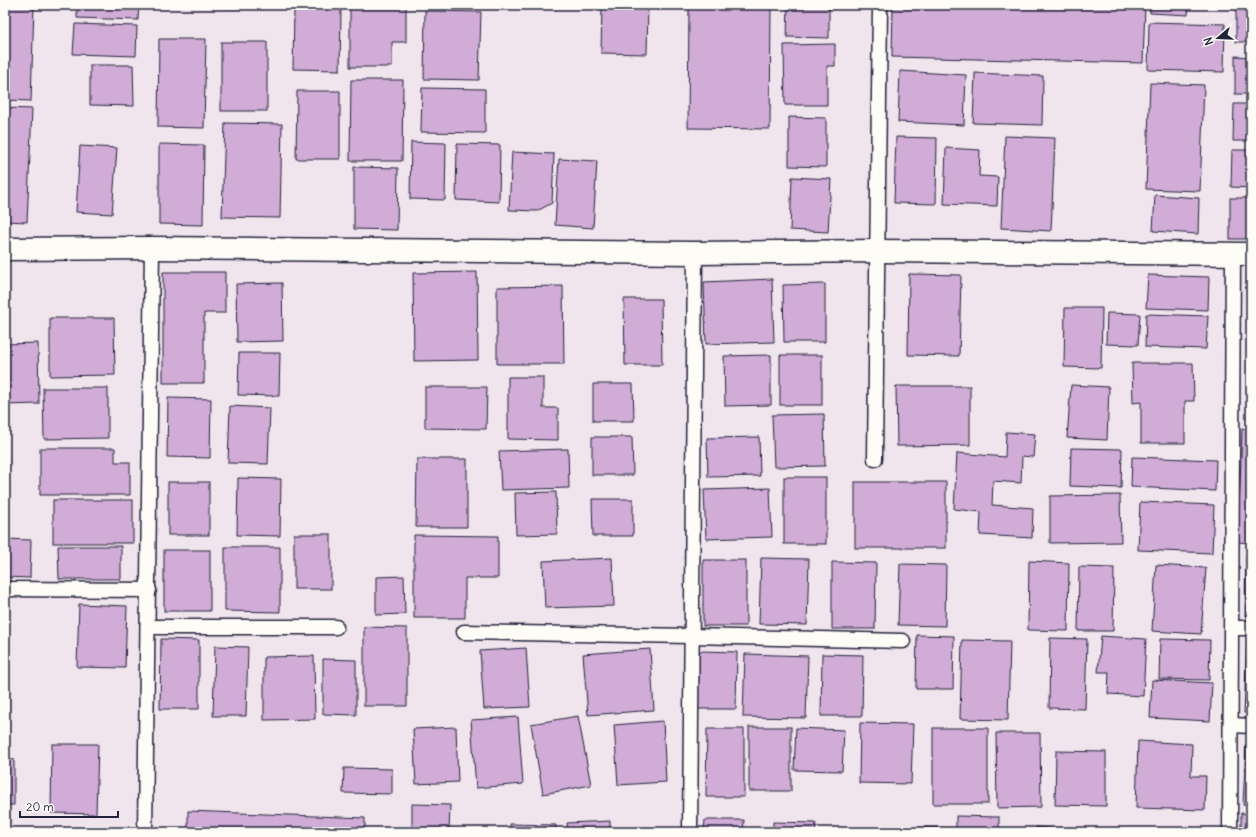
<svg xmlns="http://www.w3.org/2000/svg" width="1256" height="837" font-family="Delius,sans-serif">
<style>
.building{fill:#d0acd6;stroke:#22223b}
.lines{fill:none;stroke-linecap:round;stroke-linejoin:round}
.service-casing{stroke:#22223b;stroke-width:17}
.tertiary-casing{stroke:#22223b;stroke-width:25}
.service{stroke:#fdfcf7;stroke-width:14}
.tertiary{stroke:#fdfcf7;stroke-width:22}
</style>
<rect width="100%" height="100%" fill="#f0e4ed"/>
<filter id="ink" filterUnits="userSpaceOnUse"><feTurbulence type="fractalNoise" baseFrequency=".025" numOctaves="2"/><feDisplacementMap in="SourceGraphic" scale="8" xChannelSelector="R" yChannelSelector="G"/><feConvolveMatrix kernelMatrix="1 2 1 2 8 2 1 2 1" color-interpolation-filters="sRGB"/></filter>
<g filter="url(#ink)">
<!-- building -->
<g class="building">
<polygon points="5,5 34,5 31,101 5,100"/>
<polygon points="77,5 139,5 138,20 77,18"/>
<rect x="226" y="5" width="55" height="3"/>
<polygon points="350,5 406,5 406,42 392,42 392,67 350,67"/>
<polygon points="602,5 648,5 647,54 601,53"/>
<polygon points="689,5 771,5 770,129 688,128"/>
<polygon points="788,5 829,5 829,38 787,37"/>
<polygon points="893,5 1145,5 1143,63 892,57"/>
<polygon points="1151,5 1189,5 1188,15 1150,13"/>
<rect x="1236" y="5" width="15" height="37"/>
<polygon points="294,8 341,9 340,70 293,69"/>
<polygon points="425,11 481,12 479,80 424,79"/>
<polygon points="1149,22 1225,24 1224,72 1148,70"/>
<polygon points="75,24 137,26 136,56 73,54"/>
<polygon points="159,39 206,39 204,128 158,127"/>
<rect x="221" y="42" width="46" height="69"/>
<polygon points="835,44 835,66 827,66 827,105 785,105 784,45"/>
<polygon points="1235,56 1251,57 1251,94 1235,94"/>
<polygon points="90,65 133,65 134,106 90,105"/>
<polygon points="900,71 966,75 964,125 898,122"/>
<polygon points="975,73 1043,76 1042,125 973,123"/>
<polygon points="351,80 403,80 402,161 350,161"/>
<polygon points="1150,83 1204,85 1200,191 1146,189"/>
<polygon points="422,88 485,89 485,133 421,132"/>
<polygon points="297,91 340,91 340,159 296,159"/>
<polygon points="1234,104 1251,104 1251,141 1233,141"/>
<polygon points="5,108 32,109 27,222 5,221"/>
<polygon points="789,117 826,118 826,167 789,166"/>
<polygon points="225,123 282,124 280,218 222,217"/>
<polygon points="1005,136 1055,138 1051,231 1001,228"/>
<polygon points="896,137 937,138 936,204 894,203"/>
<polygon points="411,142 446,143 445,200 410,199"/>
<polygon points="159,144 204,145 203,225 159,224"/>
<polygon points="457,144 500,145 499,202 456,200"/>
<polygon points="80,146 117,148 112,214 76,212"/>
<polygon points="946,148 980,150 979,176 998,177 997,206 944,204"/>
<polygon points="1232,150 1251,150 1251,188 1231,187"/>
<polygon points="512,152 554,154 552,203 537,211 509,210"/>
<polygon points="559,159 597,161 593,228 555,225"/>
<polygon points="354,167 398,168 397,230 354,229"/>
<polygon points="792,177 831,179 828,232 790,230"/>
<polygon points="1155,195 1199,198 1198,234 1153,231"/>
<rect x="1230" y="198" width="21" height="41"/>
<polygon points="5,268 7,268 8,338 5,338"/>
<polygon points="163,272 225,272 225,313 204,313 204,383 163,383"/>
<polygon points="477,272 478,360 414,361 413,273"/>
<polygon points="909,274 961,275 959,356 908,355"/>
<polygon points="1148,275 1209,277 1208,310 1146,308"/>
<polygon points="772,279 774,342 706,344 704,282"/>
<polygon points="282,283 283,341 237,342 236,284"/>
<polygon points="825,284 825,342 784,342 783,285"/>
<polygon points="563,286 564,364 497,364 497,287"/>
<polygon points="624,299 661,299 662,365 625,365"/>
<polygon points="1065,308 1102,308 1101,368 1064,367"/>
<polygon points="1107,313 1140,314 1138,345 1106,344"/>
<polygon points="1146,314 1208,316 1206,349 1145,347"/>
<polygon points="50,318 114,318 115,375 50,376"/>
<polygon points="38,343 39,404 5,405 5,344"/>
<polygon points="239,353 280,353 279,396 238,395"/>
<polygon points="771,355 771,405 725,406 724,356"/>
<rect x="780" y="355" width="42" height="50"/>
<polygon points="1132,363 1193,363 1194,401 1185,401 1185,443 1141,443 1141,402 1133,403"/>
<polygon points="508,377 543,377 543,408 558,408 558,440 508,439"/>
<polygon points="593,384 633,384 634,421 593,421"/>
<polygon points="1071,385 1109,387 1107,440 1067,438"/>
<polygon points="896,386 970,386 970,445 897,446"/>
<polygon points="425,387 487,387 486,429 425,428"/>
<polygon points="43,388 108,388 108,438 44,439"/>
<polygon points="168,398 211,399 210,458 167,457"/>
<polygon points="230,406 270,408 268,464 228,463"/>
<polygon points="824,414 825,466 774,467 772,415"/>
<polygon points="1242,429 1251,430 1251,543 1238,542"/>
<polygon points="1006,432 1035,434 1033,457 1022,456 1021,483 993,481 992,505 1033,508 1032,538 980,535 981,512 954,509 957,453 1005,457"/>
<polygon points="592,437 632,437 633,475 592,475"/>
<polygon points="759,437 760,476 708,477 707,438"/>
<polygon points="40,448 115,448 115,462 130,462 130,495 40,495"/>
<polygon points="1071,448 1122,449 1121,488 1070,486"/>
<polygon points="568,449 569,488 501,490 499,451"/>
<polygon points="1132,457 1216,460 1215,491 1131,487"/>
<polygon points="417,459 467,459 467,527 416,527"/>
<rect x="784" y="477" width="42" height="67"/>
<polygon points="238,478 281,479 280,536 237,535"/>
<rect x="168" y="482" width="41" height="53"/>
<rect x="855" y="482" width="91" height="66"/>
<polygon points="770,488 772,537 706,539 704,490"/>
<polygon points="556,492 557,534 516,535 515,493"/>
<polygon points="1120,495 1121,542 1050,543 1050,496"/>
<polygon points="592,499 633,499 633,536 593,536"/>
<rect x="53" y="500" width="80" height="43"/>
<polygon points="1140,502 1214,505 1212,553 1138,550"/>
<rect x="294" y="534" width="37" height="55"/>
<polygon points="414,535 498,536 498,578 465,578 465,618 414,618"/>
<polygon points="5,539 31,540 30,578 5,577"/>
<polygon points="58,546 121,546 121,579 59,579"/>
<polygon points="225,547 280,547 280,612 225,611"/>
<rect x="164" y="550" width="46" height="61"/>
<polygon points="1246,556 1251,556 1251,616 1245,616"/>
<polygon points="612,558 614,606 545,608 543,561"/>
<polygon points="761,558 809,559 807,625 759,624"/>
<rect x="703" y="560" width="43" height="66"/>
<polygon points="1029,561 1069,563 1068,631 1028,630"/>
<polygon points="832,562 876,563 875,629 832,629"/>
<polygon points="900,564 946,565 945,626 898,625"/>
<polygon points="1156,565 1206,568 1201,634 1152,631"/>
<polygon points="1079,567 1114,568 1113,631 1078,631"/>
<polygon points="404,576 405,614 376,615 376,577"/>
<polygon points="79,604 127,606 125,668 77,667"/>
<polygon points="364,627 407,628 407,706 364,706"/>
<polygon points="917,635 954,636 953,689 916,689"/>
<polygon points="1101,636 1146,639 1143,696 1108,694 1109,672 1098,672"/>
<polygon points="1050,638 1087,639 1085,709 1049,708"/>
<polygon points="161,639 199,640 199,709 160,709"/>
<polygon points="1160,639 1210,640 1209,680 1159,679"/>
<polygon points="962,640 1010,641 1008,720 960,719"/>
<polygon points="1247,644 1251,644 1251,713 1244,713"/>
<polygon points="215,646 248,647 246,716 213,716"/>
<polygon points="526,648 530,707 484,709 480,651"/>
<polygon points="650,649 654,710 588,715 583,654"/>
<polygon points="699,651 737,652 736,709 698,709"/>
<polygon points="745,654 808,656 806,718 743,717"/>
<polygon points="822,654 863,655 862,716 821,716"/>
<polygon points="314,656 315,719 264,720 264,657"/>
<polygon points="323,659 356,660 356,715 323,714"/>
<polygon points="1152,680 1212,683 1210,721 1150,718"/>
<polygon points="5,684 9,684 6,752 5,752"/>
<polygon points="578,716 591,785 543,794 531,724"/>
<polygon points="518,717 523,784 476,788 471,720"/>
<polygon points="663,721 666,782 618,785 614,725"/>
<polygon points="860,723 913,724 911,784 859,783"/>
<polygon points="456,727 458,782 416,784 413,729"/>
<rect x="749" y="727" width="42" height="64"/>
<polygon points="796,728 844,730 842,771 794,770"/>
<rect x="933" y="728" width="55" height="76"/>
<polygon points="707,729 744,729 744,797 706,797"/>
<polygon points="996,733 1040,733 1041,807 997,808"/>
<polygon points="1138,741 1192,744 1191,776 1206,776 1205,810 1136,808"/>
<polygon points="52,744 98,744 96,814 51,813"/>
<polygon points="1246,745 1251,745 1251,806 1243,805"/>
<polygon points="1056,751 1106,752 1106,806 1055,805"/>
<polygon points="14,759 14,805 5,805 5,760"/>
<polygon points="344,768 392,769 392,794 343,793"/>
<polygon points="412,804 450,805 449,832 412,832"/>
<polygon points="188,811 365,818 365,832 188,832"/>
<polygon points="1241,813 1251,814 1251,832 1241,832"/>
<polygon points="956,816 999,817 999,832 956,832"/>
<polygon points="705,820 744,820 743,832 704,832"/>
<polygon points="610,821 610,832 568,832 567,823"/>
<polygon points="773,822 816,823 815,832 773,832"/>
<polygon points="510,824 556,825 556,832 510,832"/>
<polygon points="896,827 946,828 946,832 896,832"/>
<polygon points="1036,827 1060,829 1060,832 1036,832"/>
<polygon points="1065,828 1109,832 1065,832"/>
</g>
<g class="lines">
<defs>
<g id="service">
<polyline points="875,459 880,5"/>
<polyline points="5,589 149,590"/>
<polyline points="148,627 336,627"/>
<polyline points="1232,628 1251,628"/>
<polyline points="464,632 691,636 903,641"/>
<polyline points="1231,725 1251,726"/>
<polyline points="145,832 152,248"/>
<polyline points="690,832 695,253"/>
<polyline points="1230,832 1233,254"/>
</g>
<polyline id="tertiary" points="5,249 152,248 695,253 878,251 1251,254"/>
</defs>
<!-- service casing -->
<use href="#service" class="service-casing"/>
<!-- tertiary casing -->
<use href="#tertiary" class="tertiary-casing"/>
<!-- service -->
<use href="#service" class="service"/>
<!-- tertiary -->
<use href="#tertiary" class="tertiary"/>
</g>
</g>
<!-- margin -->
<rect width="1256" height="837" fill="none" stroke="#fdfcf7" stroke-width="20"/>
<rect x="10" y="10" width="1236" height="817" fill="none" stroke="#22223b" stroke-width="1.5" filter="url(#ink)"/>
<!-- north arrow -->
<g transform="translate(1218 38) rotate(251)" stroke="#fdfcf7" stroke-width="3" paint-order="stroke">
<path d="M0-3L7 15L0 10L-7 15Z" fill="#22223b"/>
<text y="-6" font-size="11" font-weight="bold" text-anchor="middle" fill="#22223b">N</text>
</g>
<!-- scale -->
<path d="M20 811v6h98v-6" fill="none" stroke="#22223b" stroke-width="2"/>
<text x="26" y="811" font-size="12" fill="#22223b" stroke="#fdfcf7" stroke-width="3" paint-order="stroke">20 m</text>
</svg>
